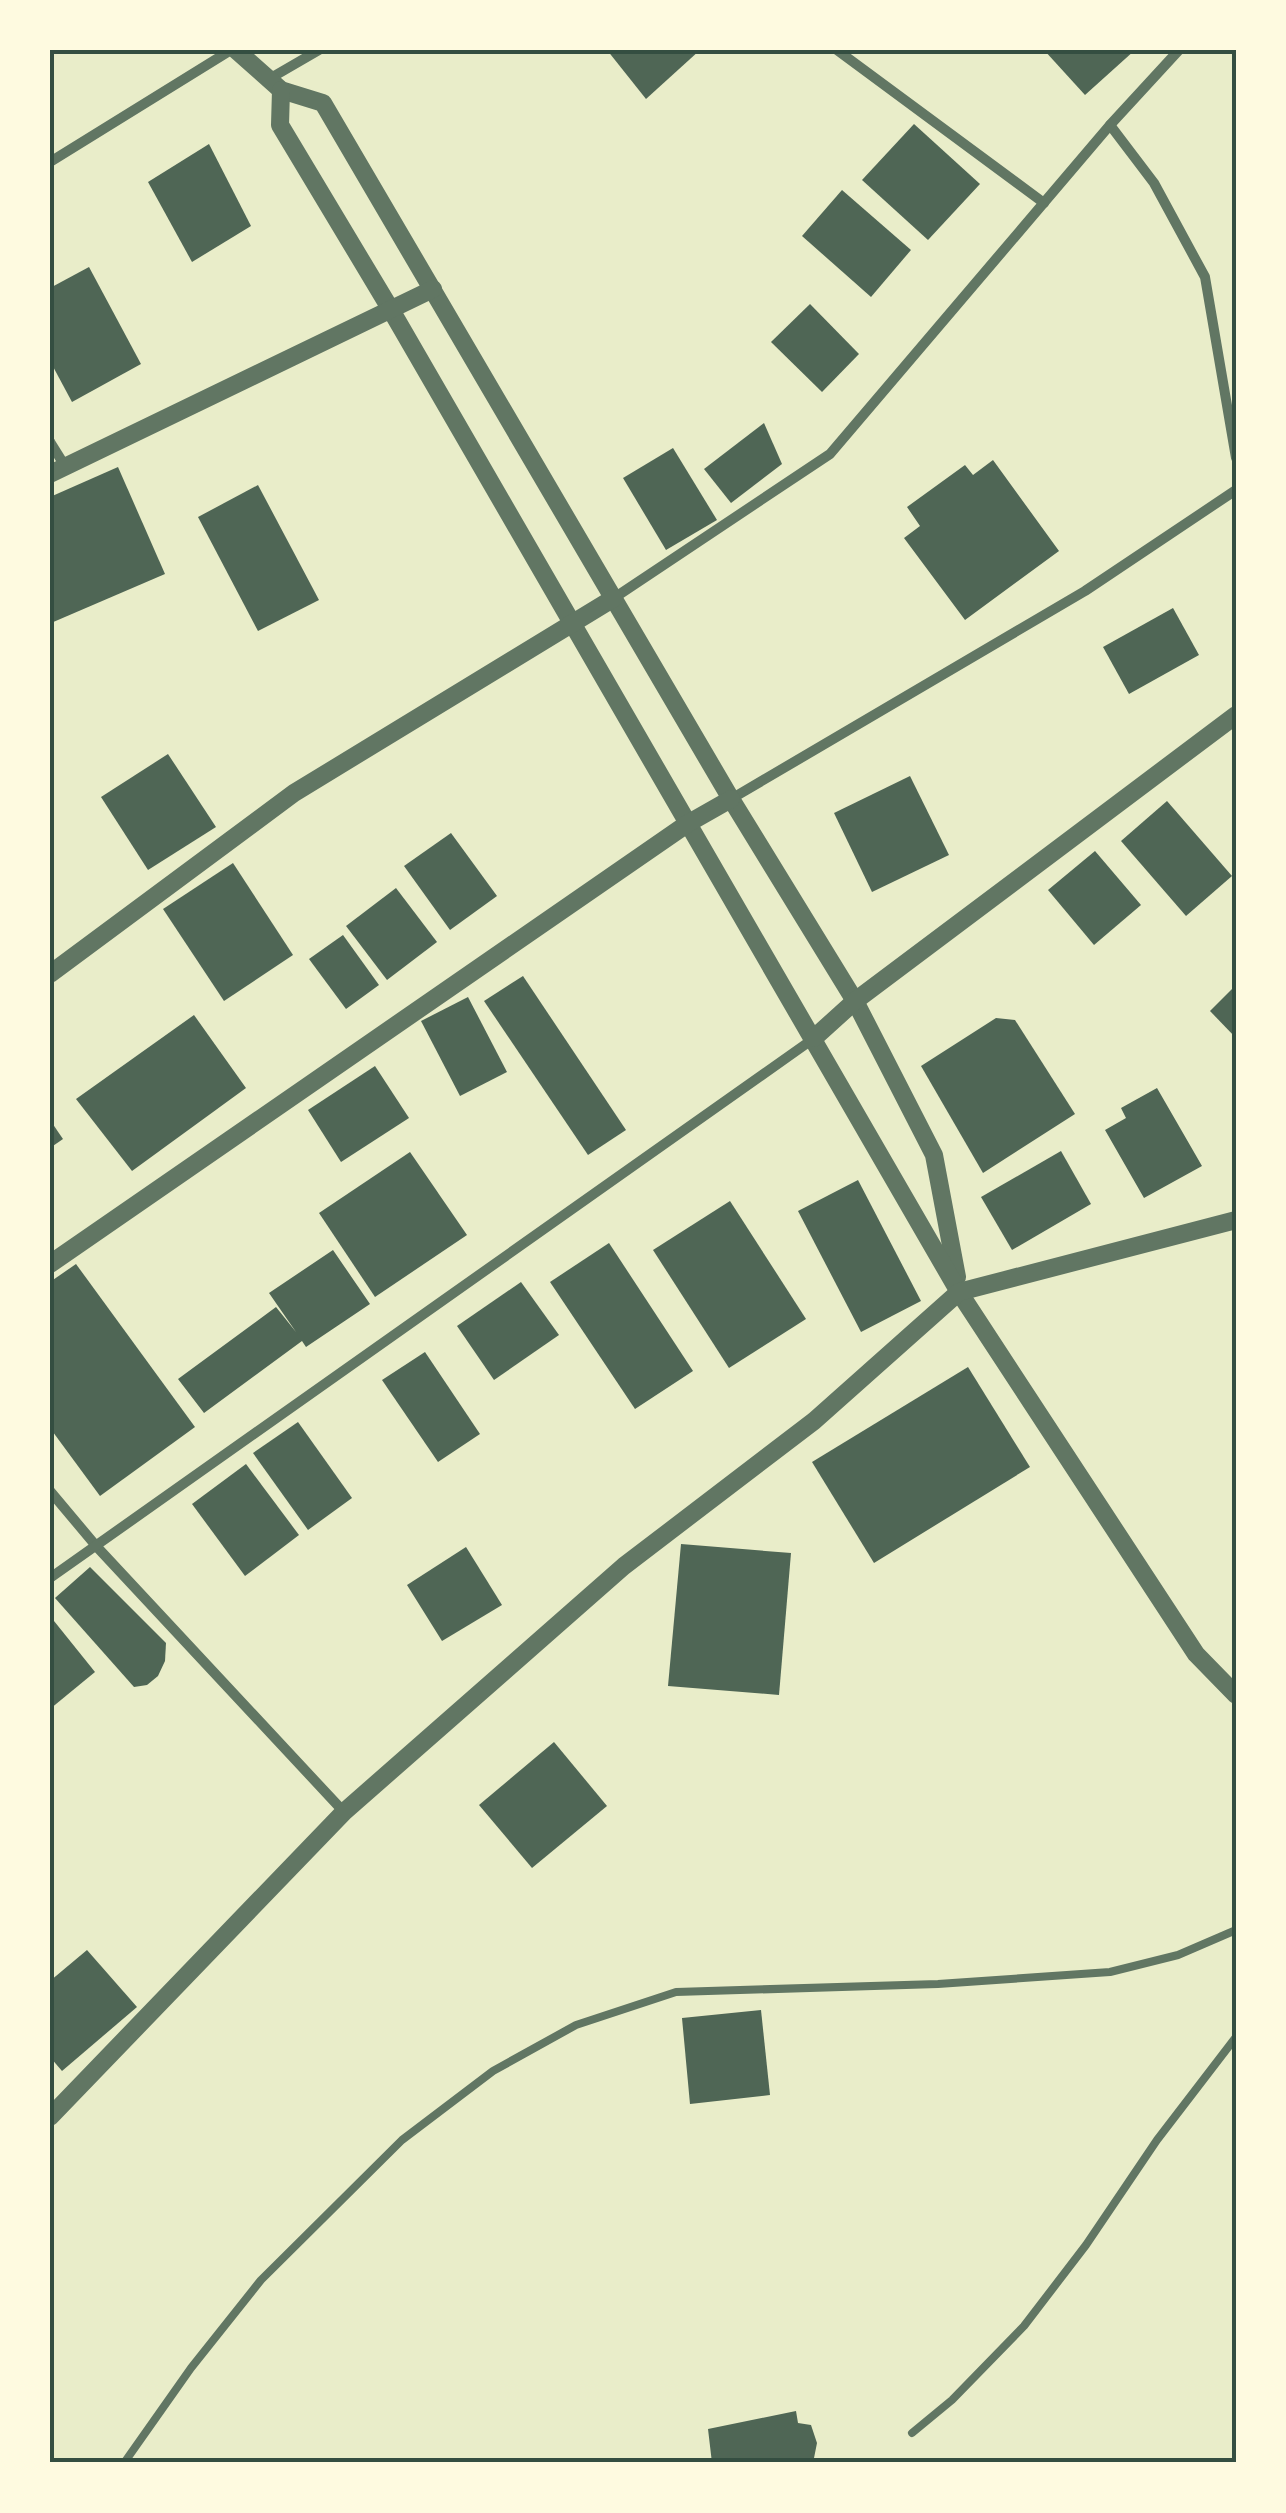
<svg xmlns="http://www.w3.org/2000/svg" width="1286" height="2513" font-family="'PT Sans Narrow',sans-serif">
<style>
.building{fill:#4f6655}
.lines{fill:none;stroke-linecap:round;stroke-linejoin:round}
.service{stroke:#617663;stroke-width:8}
.minor{stroke:#617663;stroke-width:10}
.tertiary{stroke:#617663;stroke-width:18}
.neatline{fill:none;stroke:#344e41;stroke-width:4}
</style>
<rect width="100%" height="100%" fill="#e9edc9"/>
<!-- building -->
<g class="building">
<polygon points="607,50 700,50 646,99"/>
<polygon points="1044,50 1135,50 1085,95"/>
<polygon points="914,124 980,184 928,240 862,180"/>
<polygon points="209,144 251,226 192,262 148,182"/>
<polygon points="842,190 911,250 871,297 802,236"/>
<polygon points="89,267 141,364 72,402 50,361 50,288"/>
<polygon points="810,304 859,354 822,392 771,342"/>
<polygon points="764,423 782,464 731,503 704,469"/>
<polygon points="673,448 717,520 666,550 623,478"/>
<polygon points="993,460 1059,551 965,620 904,538 920,526 907,507 965,465 973,475"/>
<polygon points="118,467 165,574 51,623 50,497"/>
<polygon points="258,485 319,600 258,631 198,517"/>
<polygon points="1173,608 1199,655 1129,694 1103,647"/>
<polygon points="168,754 216,827 148,870 101,797"/>
<polygon points="910,776 949,855 872,892 834,813"/>
<polygon points="1167,801 1232,876 1186,916 1121,841"/>
<polygon points="451,833 497,896 450,930 404,866"/>
<polygon points="1095,851 1141,905 1094,945 1048,890"/>
<polygon points="233,863 293,955 224,1001 163,909"/>
<polygon points="396,888 437,942 387,980 346,926"/>
<polygon points="343,935 379,985 346,1009 309,959"/>
<polygon points="523,976 626,1130 588,1155 484,1001"/>
<polygon points="1236,985 1236,1038 1210,1011"/>
<polygon points="468,997 507,1072 460,1096 421,1021"/>
<polygon points="194,1015 246,1088 132,1171 76,1099"/>
<polygon points="996,1018 1015,1020 1075,1114 983,1173 921,1066"/>
<polygon points="375,1066 409,1118 341,1162 308,1110"/>
<polygon points="1157,1088 1202,1166 1144,1198 1105,1130 1126,1118 1121,1108"/>
<polygon points="50,1120 63,1139 50,1148"/>
<polygon points="1061,1151 1091,1204 1012,1250 981,1197"/>
<polygon points="410,1152 467,1235 375,1297 319,1213"/>
<polygon points="858,1180 921,1301 861,1332 798,1211"/>
<polygon points="730,1201 806,1319 729,1368 653,1250"/>
<polygon points="609,1243 693,1371 635,1409 550,1282"/>
<polygon points="333,1250 370,1304 306,1347 302,1341 204,1413 178,1379 276,1307 296,1332 269,1293"/>
<polygon points="76,1264 195,1427 100,1496 50,1428 50,1282"/>
<polygon points="521,1282 559,1335 494,1380 457,1326"/>
<polygon points="425,1352 480,1434 438,1462 382,1380"/>
<polygon points="968,1367 1030,1467 874,1563 812,1462"/>
<polygon points="298,1422 352,1498 308,1530 253,1453"/>
<polygon points="246,1464 299,1535 245,1576 192,1504"/>
<polygon points="681,1544 791,1553 779,1695 668,1686"/>
<polygon points="466,1547 502,1605 442,1641 407,1585"/>
<polygon points="90,1567 166,1643 165,1661 158,1676 147,1685 134,1687 55,1598"/>
<polygon points="50,1616 95,1672 50,1709"/>
<polygon points="554,1742 607,1806 532,1868 479,1805"/>
<polygon points="87,1950 137,2007 62,2071 50,2057 50,1981"/>
<polygon points="761,2010 770,2095 690,2104 682,2018"/>
<polygon points="796,2411 798,2423 811,2425 817,2443 813,2463 712,2463 708,2429"/>
</g>
<g class="lines">
<!-- service -->
<g class="service">
<polyline points="912,2433 952,2400 1024,2326 1086,2245 1157,2140 1236,2037"/>
<polyline points="124,2463 191,2368 261,2280 402,2140 493,2071 576,2025 676,1992 938,1984 1110,1972 1178,1955 1236,1930"/>
</g>
<!-- minor -->
<g class="minor">
<polyline points="837,50 1044,203"/>
<polyline points="269,79 319,50"/>
<polyline points="1110,125 1154,183 1205,277 1236,458"/>
<polyline points="50,162 231,50"/>
<polyline points="50,442 65,466"/>
<polyline points="614,598 830,454 1110,125 1179,50"/>
<polyline points="731,799 1085,591 1236,490"/>
<polyline points="50,1491 97,1547 344,1812"/>
<polyline points="50,1578 813,1039"/>
</g>
<!-- tertiary -->
<g class="tertiary">
<polyline points="236,50 281,90 323,103 731,799 855,1001 934,1155 957,1277"/>
<polyline points="281,90 280,125 391,310 959,1292 1196,1654 1236,1695"/>
<polyline points="50,474 433,289"/>
<polyline points="50,974 294,793 614,598"/>
<polyline points="814,1038 855,1001 1236,715"/>
<polyline points="50,1264 687,824 731,799"/>
<polyline points="50,2117 344,1812 624,1566 814,1421 959,1292 1236,1220"/>
</g>
</g>
<!-- border -->
<rect width="1286" height="2513" fill="none" stroke="#fefae0" stroke-width="105"/>
<rect x="52" y="52" width="1182" height="2408" class="neatline"/>
</svg>
